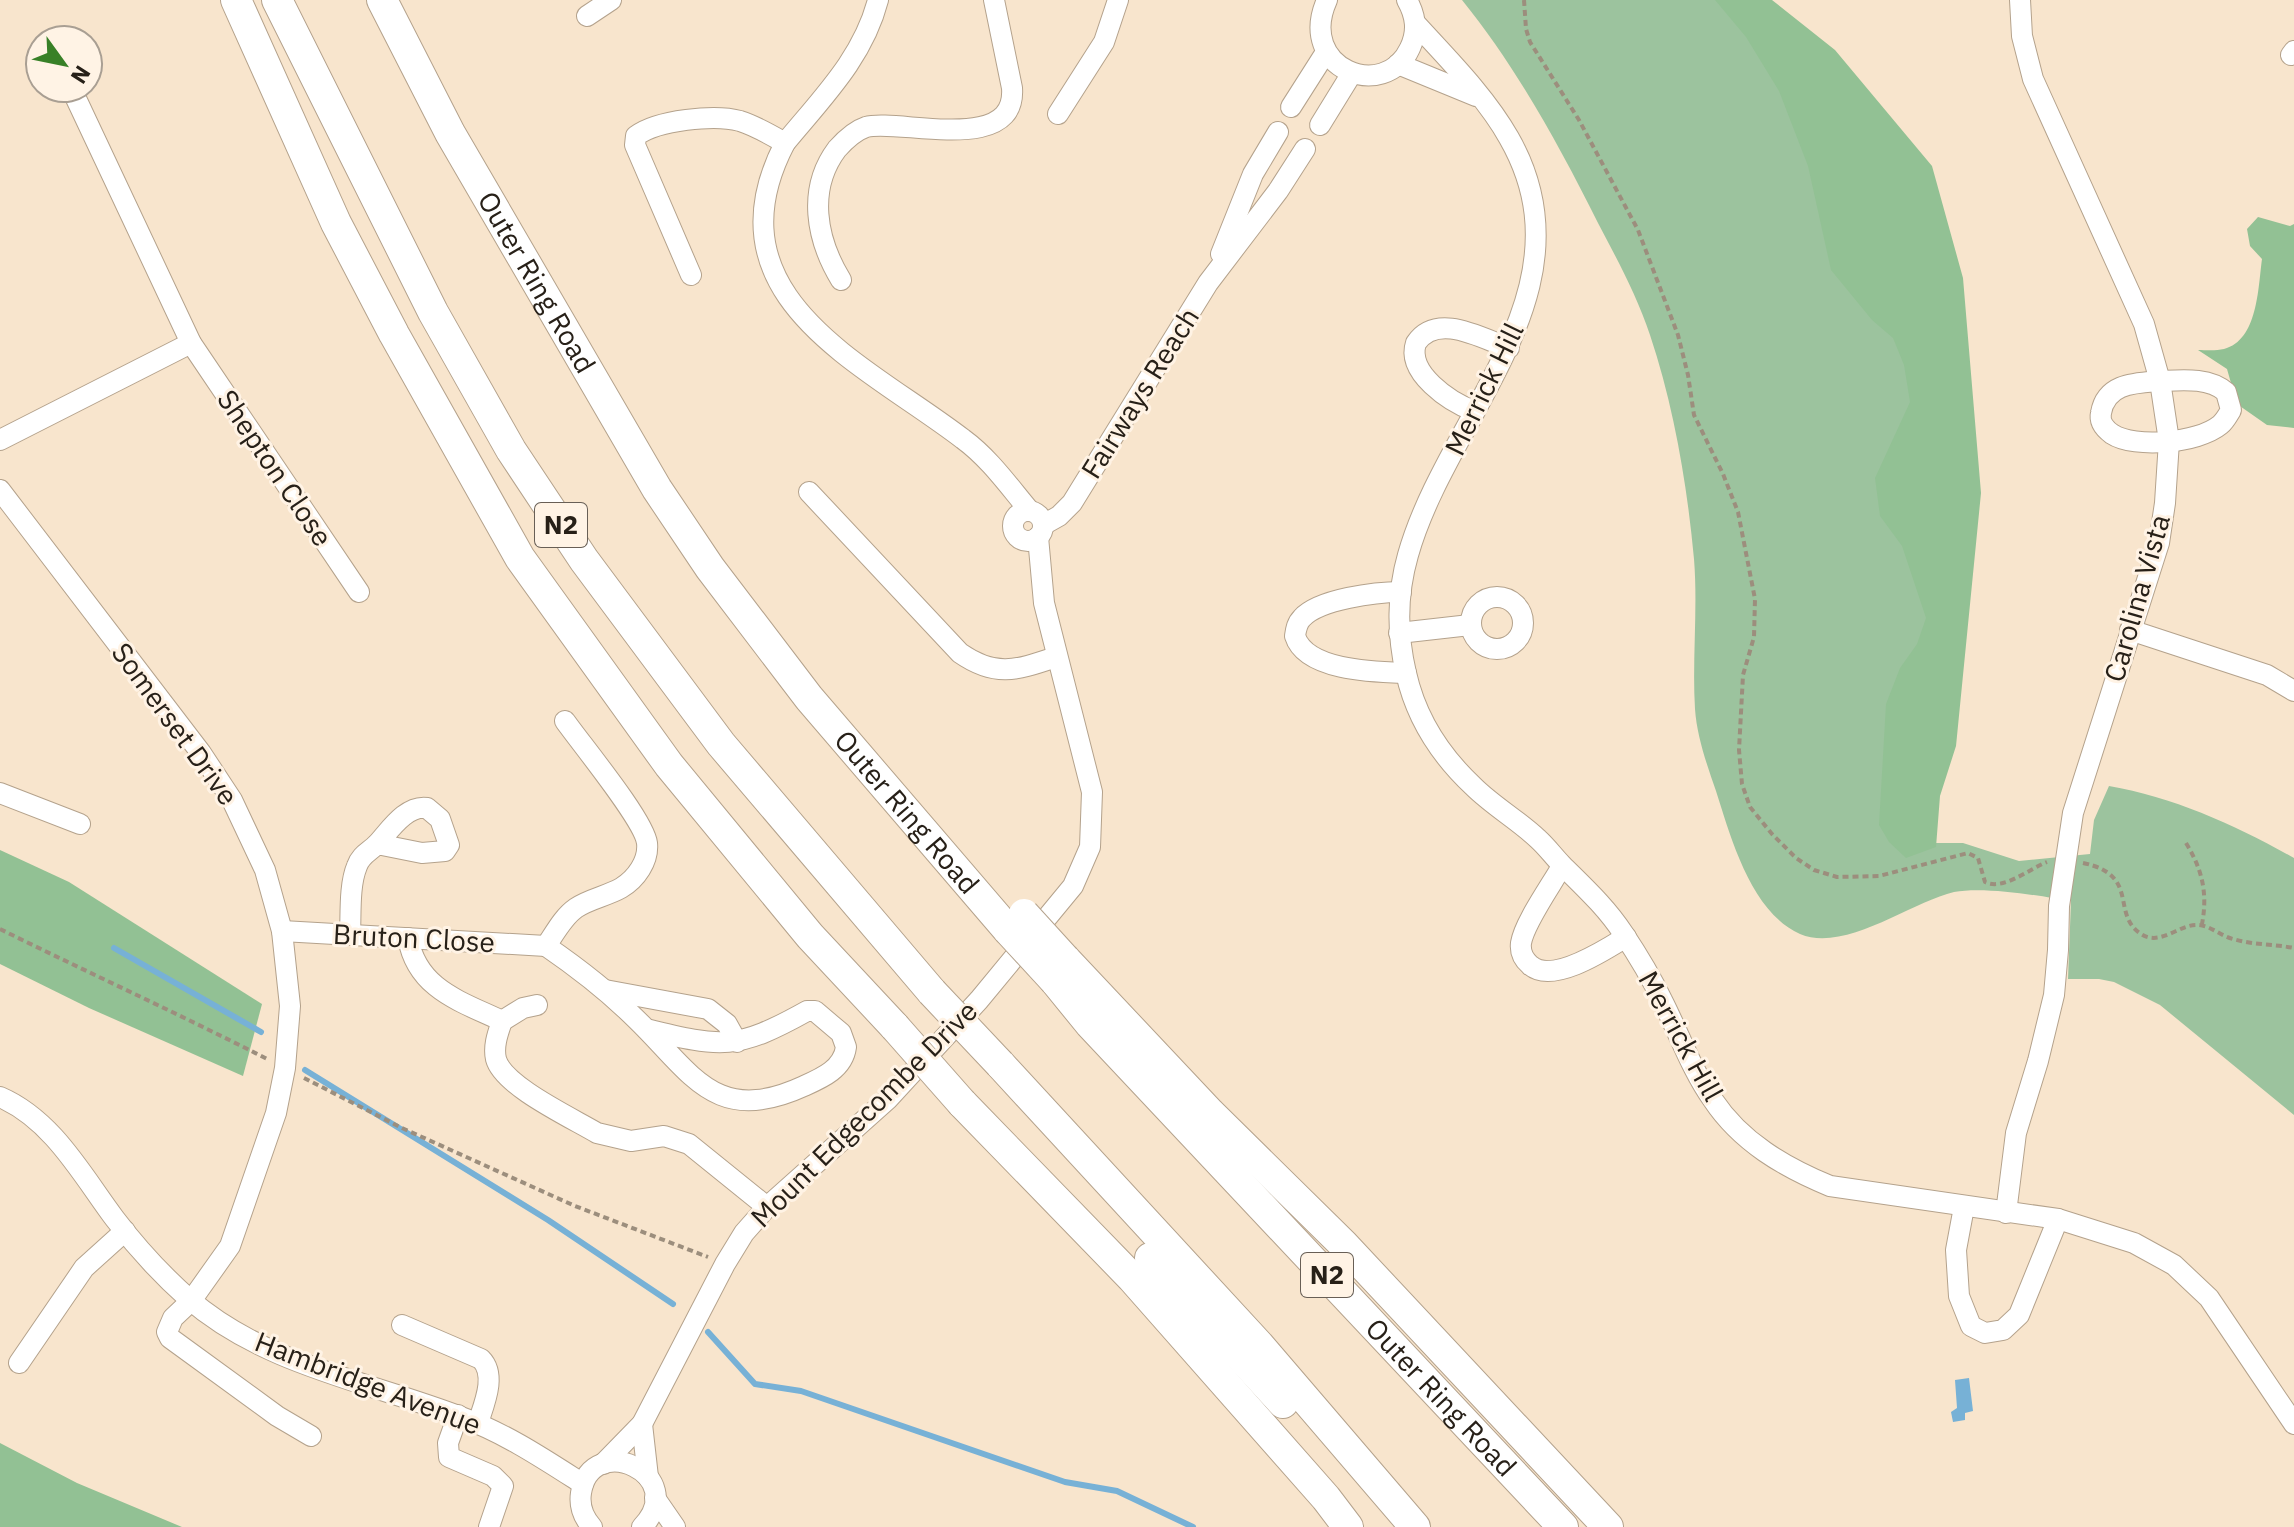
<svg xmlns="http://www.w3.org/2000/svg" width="2294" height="1527" font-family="'IBM Plex Sans',sans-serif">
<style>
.green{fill:#9cc39e}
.forest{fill:#92c194}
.water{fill:#77b1d6}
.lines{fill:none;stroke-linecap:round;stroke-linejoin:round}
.stream{stroke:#77b1d6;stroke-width:6}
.minor-casing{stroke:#b4a28c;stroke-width:22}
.highway-casing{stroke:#b4a28c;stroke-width:32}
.path{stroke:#9c8e7d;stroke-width:4;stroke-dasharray:6 4;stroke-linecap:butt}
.minor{stroke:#fff;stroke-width:20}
.highway{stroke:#fff;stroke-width:30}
.highway-bridge-casing{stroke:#b4a28c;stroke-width:32;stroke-linecap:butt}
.highway-bridge{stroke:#fff;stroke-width:30}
.labels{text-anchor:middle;stroke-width:6;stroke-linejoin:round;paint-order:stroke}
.shield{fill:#fff3e5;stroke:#685f56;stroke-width:2}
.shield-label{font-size:26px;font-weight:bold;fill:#272018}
.street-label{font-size:28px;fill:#272018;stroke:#fff3e5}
</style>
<rect width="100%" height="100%" fill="#f8e5cd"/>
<!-- green -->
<path class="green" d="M1462,0h283l200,335 -31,508h49l56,18 71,-7 4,-34 15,-34c65,11 128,40 185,72v257l-134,-110 -46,-23 -15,-3h-31l3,-78c-31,-5 -86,-15 -117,-9 -43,10 -109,61 -154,42 -49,-22 -69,-96 -84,-143 -9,-26 -19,-54 -21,-82 -3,-49 3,-100 -1,-150 -7,-75 -20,-152 -44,-224 -13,-39 -33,-76 -52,-112 -39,-78 -81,-155 -136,-223z"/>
<!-- forest -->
<g class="forest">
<polygon points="1715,0 1772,0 1835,50 1932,166 1963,278 1981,493 1956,746 1940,796 1936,847 1906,858 1889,842 1879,825 1886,704 1900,668 1917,644 1926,618 1902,546 1880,516 1875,478 1910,402 1904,365 1893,338 1872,320 1831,270 1808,166 1779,91 1746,37"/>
<path d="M2258,217l32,9 4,-2v204l-27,-3 -30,-21 -10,-35 -29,-19c7,0 18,1 26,-1 34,-9 34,-61 38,-90l-12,-13 -3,-17z"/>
<polygon points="0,850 69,882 262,1004 243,1076 89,1008 0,964"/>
<polygon points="0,1443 77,1483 182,1527 0,1527"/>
</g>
<!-- water -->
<polygon class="water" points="1969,1378 1973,1411 1965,1413 1965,1420 1953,1422 1951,1412 1957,1408 1955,1380"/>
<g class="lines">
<!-- stream -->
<g class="stream">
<polyline points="114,948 261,1032"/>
<polyline points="305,1070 548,1220 673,1304"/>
<polyline points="708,1332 755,1384 801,1391 1065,1482 1117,1491 1193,1527"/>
</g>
<defs>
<g id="minor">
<path d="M878,0c-15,58 -56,98 -93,143 -80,154 79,220 178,296 26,19 45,46 66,71"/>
<path d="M1327,0c-31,69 58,103 83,48 8,-17 6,-32 -3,-48"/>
<polyline points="587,16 611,0"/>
<path d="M1416,24c32,35 70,73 93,114 87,152 -62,278 -101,417 -11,38 -11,80 -2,118 10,45 34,82 67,113 20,20 45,34 65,53 9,8 16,18 24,26 22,22 44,42 61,68 14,21 28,44 39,67 17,33 29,69 51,100 28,42 71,67 117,86l228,33 76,24 40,22 35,33 85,126"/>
<polyline points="2291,55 2294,51"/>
<polyline points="1398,64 1476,96"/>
<polyline points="72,90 191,343 359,592"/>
<polyline points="1291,107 1326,52"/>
<polyline points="1058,114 1104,42 1118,0"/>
<polyline points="1320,125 1352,73"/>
<polyline points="1221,254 1253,174 1278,132"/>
<path d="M691,275l-56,-130 1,-9c21,-16 79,-22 104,-15 16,5 31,14 45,22"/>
<path d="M841,280c-25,-41 -34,-91 -4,-131 8,-9 17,-18 29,-22 32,-9 151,29 146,-39l-18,-88"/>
<path d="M2160,381c22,-1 49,-4 66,11l5,18c-3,5 -6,11 -11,15 -22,18 -85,24 -108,9 -7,-5 -13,-12 -11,-21 5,-30 34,-30 59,-32z"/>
<path d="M1474,411c-24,-9 -68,-38 -58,-68 21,-31 65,-5 93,5"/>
<polyline points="0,440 191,343"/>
<polyline points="0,490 201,753 232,800 265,870 282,931 290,1006 285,1068 276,1113 230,1246 191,1301 173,1318 167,1332 170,1338 277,1416 311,1436"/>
<path d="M809,492l151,161c36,25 57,17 96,4"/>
<circle cx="1028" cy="526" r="15"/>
<polyline points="1043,525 1059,516 1072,503 1208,283 1278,191 1305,149"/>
<path d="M1401,592c-25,0 -82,7 -99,26 -5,5 -6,11 -7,18 11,35 80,36 111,37"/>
<circle cx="1497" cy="623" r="26"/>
<polyline points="2130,630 2267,675 2294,691"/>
<polyline points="1399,633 1470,625"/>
<polyline points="0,793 80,824"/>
<path d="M1562,866c-10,18 -38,57 -41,77 -1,8 2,16 9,22 22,20 75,-15 96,-28"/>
<polyline points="282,931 546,946"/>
<path d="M350,935c1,-21 -1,-50 7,-69 4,-12 13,-14 21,-23 12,-13 28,-38 49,-35l13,11 9,26 -4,6 -23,2 -45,-9"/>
<path d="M408,938c9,51 52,63 94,83 -4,12 -9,25 -6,38 7,27 76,59 101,74l34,8 33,-5 25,8 78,63"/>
<path d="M546,946c32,22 62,45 90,73 56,54 79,108 168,67 18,-8 39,-17 42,-39l-5,-14 -26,-22h-8c-70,39 -85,37 -161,18"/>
<path d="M546,946c9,-13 17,-29 30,-38 13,-9 31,-12 45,-20 15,-9 28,-27 26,-45 -3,-23 -65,-98 -82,-122"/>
<polyline points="605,990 708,1009 727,1024 737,1042"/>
<polyline points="502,1021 523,1008 537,1005"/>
<path d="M0,1097c53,23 82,78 115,122 22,29 47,56 74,80 76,66 181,83 272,118 44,16 83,42 122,67"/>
<polyline points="1964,1207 1956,1250 1959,1296 1971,1326 1985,1333 2003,1330 2019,1315 2058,1219"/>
<polyline points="2006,1213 2016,1133 2038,1061 2054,995 2058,950 2059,906 2073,813 2159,543 2165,503 2169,441 2160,381 2144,324 2033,79 2022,36 2020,0"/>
<path d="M402,1325l79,34c16,16 3,45 -3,64"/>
<polyline points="19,1363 84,1268 125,1231"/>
<polyline points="458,1415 448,1443 449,1457 493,1476 503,1486 489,1527"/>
<polyline points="642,1424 648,1477"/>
<polyline points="603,1464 642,1424 725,1264 744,1233 767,1207 888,1099 979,1000 1073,886 1090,847 1092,792 1044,603 1038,537"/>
<polyline points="655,1498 675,1527"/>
<path d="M592,1527c-9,-10 -13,-21 -11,-34 10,-64 111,-18 61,34"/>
</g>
<g id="highway">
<polyline points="236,0 336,223 394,334 520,558 669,765 810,936 895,1027"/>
<polyline points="277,0 433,312 511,450 584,560 721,744 932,992"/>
<path id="s1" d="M382,0l68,133 207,356 53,79 99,130 199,232"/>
<polyline points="1065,959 1210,1113 1344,1245 1608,1527"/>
<path id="s2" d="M1055,981l35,43 473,503"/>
<polyline points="1000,1064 1259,1345 1415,1527"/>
<polyline points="962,1103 1132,1278 1326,1498 1348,1527"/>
<polyline points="1150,1258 1283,1403"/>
</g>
</defs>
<!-- minor casing -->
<use href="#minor" class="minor-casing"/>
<!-- highway casing -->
<use href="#highway" class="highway-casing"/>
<!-- path -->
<g class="path">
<path d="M1524,0l2,29 4,13 49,78 59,110 40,105 10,40 6,40 29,59 15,38 17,87 -1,38 -11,38 -4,75 3,34 8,23 22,27 24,24 18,12 23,7 42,-1 89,-23 10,5 7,24c18,9 44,-13 62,-20"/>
<path d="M2186,843c16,26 22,50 16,81"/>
<path d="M2083,863c58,12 27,51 58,71 20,13 39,-11 58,-9 12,1 22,11 34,14 20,6 41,5 61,9"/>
<path d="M0,929c89,44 179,85 267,130"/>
<polyline points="304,1078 402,1128 575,1206 708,1257"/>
</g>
<!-- minor -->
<use href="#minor" class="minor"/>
<!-- highway -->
<use href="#highway" class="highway"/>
<defs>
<g id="highway-bridge">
<polyline points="1024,914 1065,959"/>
<polyline points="1008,930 1055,981"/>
<polyline points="932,992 1000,1064"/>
<polyline points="895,1027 962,1103"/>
</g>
</defs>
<!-- highway-bridge casing -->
<use href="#highway-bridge" class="highway-bridge-casing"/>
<!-- highway-bridge -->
<use href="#highway-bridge" class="highway-bridge"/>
</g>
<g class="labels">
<!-- shield labels -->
<g class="shield">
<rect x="535" y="503" width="52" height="44" rx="6"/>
<rect x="1301" y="1253" width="52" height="44" rx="6"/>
</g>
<g class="shield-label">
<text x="561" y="534">N2</text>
<text x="1327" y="1284">N2</text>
</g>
<!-- street labels -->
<g class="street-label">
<text dy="10" stroke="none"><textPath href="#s1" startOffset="322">Outer Ring Road</textPath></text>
<text transform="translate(1484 389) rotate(-64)" y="10">Merrick Hill</text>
<text transform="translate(1140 393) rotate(-58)" y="10">Fairways Reach</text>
<text transform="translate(275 468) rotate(56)" y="10">Shepton Close</text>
<text transform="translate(2137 598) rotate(-74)" y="10">Carolina Vista</text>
<text transform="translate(175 724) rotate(54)" y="10">Somerset Drive</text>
<text dy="10" stroke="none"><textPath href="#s1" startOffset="970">Outer Ring Road</textPath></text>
<text transform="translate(414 938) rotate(3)" y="10">Bruton Close</text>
<text transform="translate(1681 1036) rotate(61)" y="10">Merrick Hill</text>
<text transform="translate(864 1114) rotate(-45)" y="10">Mount Edgecombe Drive</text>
<text transform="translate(368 1383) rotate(21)" y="10">Hambridge Avenue</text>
<text dy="10" stroke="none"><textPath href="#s2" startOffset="568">Outer Ring Road</textPath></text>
</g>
</g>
<!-- north arrow -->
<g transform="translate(64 64) rotate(123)"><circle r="38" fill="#fff3e5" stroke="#a99f93" stroke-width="2"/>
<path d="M0-6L14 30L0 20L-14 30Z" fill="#388027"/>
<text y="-12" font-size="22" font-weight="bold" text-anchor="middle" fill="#272018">N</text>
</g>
</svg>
